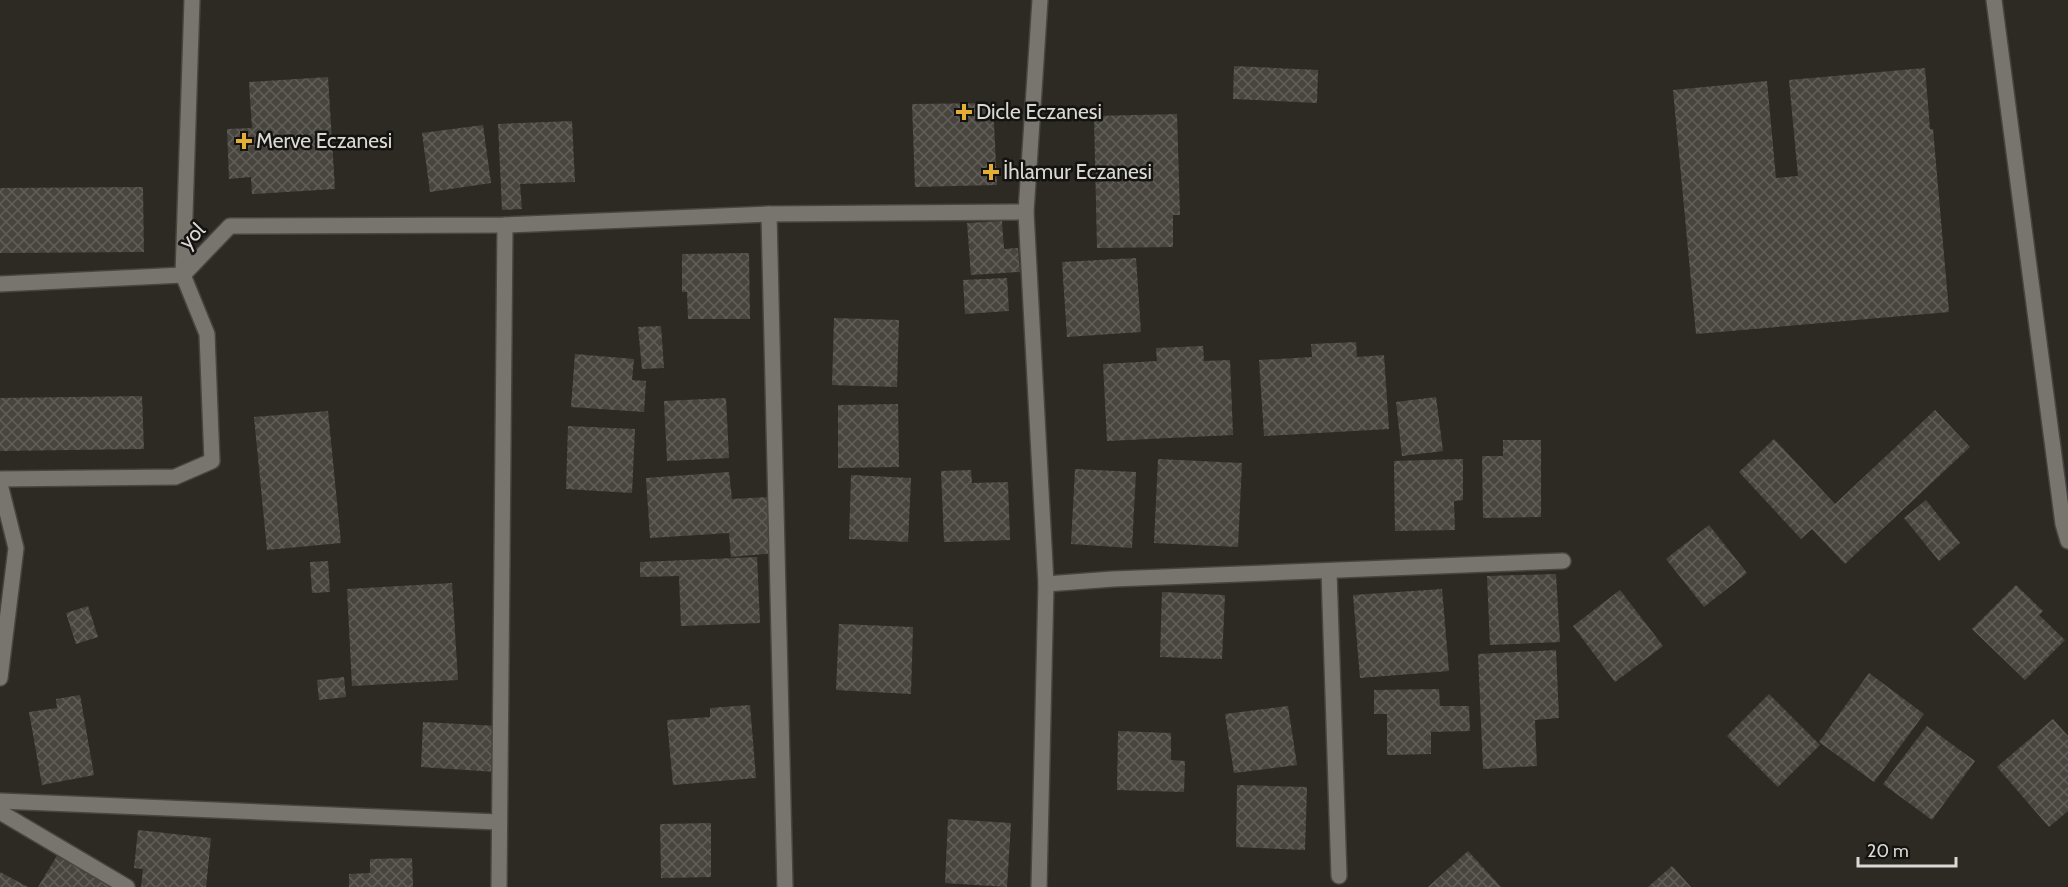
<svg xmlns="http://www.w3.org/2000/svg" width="2068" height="887" font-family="Cabin,sans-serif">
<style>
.building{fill:url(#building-cross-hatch)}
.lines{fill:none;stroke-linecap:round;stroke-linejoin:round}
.minor-casing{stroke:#484541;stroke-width:18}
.minor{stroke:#78756e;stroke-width:15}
.poi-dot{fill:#e3ae35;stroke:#141310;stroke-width:2}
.labels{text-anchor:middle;stroke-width:5;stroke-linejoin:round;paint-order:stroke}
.poi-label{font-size:21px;fill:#dad8d4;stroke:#141310;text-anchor:start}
.street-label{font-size:21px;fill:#dad8d4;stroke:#141310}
</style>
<defs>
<pattern id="building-cross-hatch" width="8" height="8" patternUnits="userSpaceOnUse" patternTransform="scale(1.5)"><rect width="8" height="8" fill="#48443e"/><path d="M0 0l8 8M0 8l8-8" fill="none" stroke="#625e59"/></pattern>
</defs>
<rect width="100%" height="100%" fill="#2d2a24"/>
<!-- building -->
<g class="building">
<polygon points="1234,66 1318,70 1317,103 1233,99"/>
<polygon points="1925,68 1930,129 1933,129 1949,312 1696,334 1673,90 1767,81 1776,178 1798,176 1789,80"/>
<polygon points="328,77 335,189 252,194 251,177 229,179 227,129 252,128 249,82"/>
<polygon points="993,103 997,185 915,187 912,104"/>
<polygon points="1177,114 1180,215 1173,215 1173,247 1097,248 1094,116"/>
<polygon points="572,121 575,182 520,184 522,209 502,210 498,124"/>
<polygon points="483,125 491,183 430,192 422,133"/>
<polygon points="143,187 144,252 0,253 0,188"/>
<polygon points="1002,221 1004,249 1018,248 1020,272 971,275 967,223"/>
<polygon points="749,253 750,319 688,319 687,292 682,292 682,254"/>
<polygon points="1136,258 1141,332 1067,337 1062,262"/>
<polygon points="1007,278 1009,311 965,314 963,280"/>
<polygon points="834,318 899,320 897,387 832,385"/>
<polygon points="661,326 664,368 642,369 638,327"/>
<polygon points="1356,342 1357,357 1384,355 1389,429 1264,436 1259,360 1312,357 1311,344"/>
<polygon points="1203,346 1204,361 1230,360 1233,435 1107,441 1103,364 1157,361 1156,348"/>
<polygon points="575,354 634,359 632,380 646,381 644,412 571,407"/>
<polygon points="142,396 144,449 0,451 0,398"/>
<polygon points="1436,397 1443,451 1402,456 1396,402"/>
<polygon points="726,398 729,458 667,461 664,401"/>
<polygon points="898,404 899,467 838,468 838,405"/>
<polygon points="1935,410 1970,447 1845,564 1812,529 1801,539 1739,472 1774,439 1835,504"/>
<polygon points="328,411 341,543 267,550 254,417"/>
<polygon points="568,426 635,429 632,493 566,489"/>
<polygon points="1503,440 1541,440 1541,517 1483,518 1482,456 1503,456"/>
<polygon points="1158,459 1242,463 1238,547 1154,543"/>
<polygon points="1463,459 1463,500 1454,501 1455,530 1395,531 1394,461"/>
<polygon points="1075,469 1136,472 1132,548 1071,544"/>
<polygon points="971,470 972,483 1008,482 1010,540 944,542 941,471"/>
<polygon points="729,472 732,499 771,497 775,553 731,557 729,533 650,538 646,478"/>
<polygon points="851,475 911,478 908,542 849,539"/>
<polygon points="1926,500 1960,543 1939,561 1904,518"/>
<polygon points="1709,525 1747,573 1704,607 1666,559"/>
<polygon points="757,557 760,623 681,626 679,576 640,577 640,562"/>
<polygon points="328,561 330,592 312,593 310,562"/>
<polygon points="1556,574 1560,642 1490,645 1487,576"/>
<polygon points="452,583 458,680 352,686 347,589"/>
<polygon points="2016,585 2043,611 2039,615 2065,640 2025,680 1972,629"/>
<polygon points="1442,589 1449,671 1360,678 1353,595"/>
<polygon points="1620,590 1663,646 1615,682 1573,626"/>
<polygon points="1162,592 1225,595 1222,659 1160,657"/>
<polygon points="88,606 98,637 76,644 66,613"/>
<polygon points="839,624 913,627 911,694 836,690"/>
<polygon points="1556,650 1559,718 1535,720 1537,766 1483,769 1478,654"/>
<polygon points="1869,673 1924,714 1874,782 1819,742"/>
<polygon points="344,677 346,697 319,700 317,680"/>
<polygon points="1439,689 1440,706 1469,706 1470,731 1431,732 1431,754 1387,755 1387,714 1374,714 1374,690"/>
<polygon points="1769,694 1820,745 1778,787 1727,736"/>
<polygon points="80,695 94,775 42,785 29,712 57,708 56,699"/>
<polygon points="750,705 756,778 673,785 667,720 710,717 710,708"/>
<polygon points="1288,706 1297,765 1234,773 1225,714"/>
<polygon points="2053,719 2068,736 2068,811 2049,827 1997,767"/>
<polygon points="423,722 498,726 496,772 421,767"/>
<polygon points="1927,726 1975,761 1932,820 1883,784"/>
<polygon points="1118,731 1171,733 1171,760 1185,761 1184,792 1117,790"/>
<polygon points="1237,785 1307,787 1305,850 1236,847"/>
<polygon points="948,819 1011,823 1007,887 945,883"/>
<polygon points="711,823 711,877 661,878 660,824"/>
<polygon points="138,830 211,838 206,887 141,887 143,869 134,868"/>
<polygon points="1468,851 1501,887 1428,887"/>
<polygon points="58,854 112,887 38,887"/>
<polygon points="412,858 413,887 349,887 349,874 370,873 370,859"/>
<polygon points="1672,866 1691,887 1648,887"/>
<polygon points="0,872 28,887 0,887"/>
</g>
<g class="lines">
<defs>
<g id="minor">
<polyline points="1994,0 2063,524 2068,541"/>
<polyline points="769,214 785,887"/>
<polyline points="0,284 183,275 230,226 505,225 769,214 1026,212"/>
<polyline points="0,479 175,477 212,461 207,334 183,275 192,0"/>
<polyline points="0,484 16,548 0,678"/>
<polyline points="1329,571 1339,876"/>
<polyline points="1046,584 1113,579 1563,561"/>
<polyline points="0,801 498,822"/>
<polyline points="0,812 127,887"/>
<polyline points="499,887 505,225"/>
<polyline points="1039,887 1046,584 1026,212 1040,0"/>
</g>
</defs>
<!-- minor casing -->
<use href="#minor" class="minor-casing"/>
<!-- minor -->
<use href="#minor" class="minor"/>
</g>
<!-- markers -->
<g class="poi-dot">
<path d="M961 103h6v6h6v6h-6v6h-6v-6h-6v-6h6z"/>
<path d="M241 132h6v6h6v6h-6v6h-6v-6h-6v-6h6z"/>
<path d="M988 163h6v6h6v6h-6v6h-6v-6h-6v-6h6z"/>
</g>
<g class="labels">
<!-- poi labels -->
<g class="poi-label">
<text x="976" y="119">Dicle Eczanesi</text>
<text x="256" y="148">Merve Eczanesi</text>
<text x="1003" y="179">İhlamur Eczanesi</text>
</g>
<!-- street labels -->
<g class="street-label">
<text transform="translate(192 236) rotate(-46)" y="7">yol</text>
</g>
</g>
<!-- scale -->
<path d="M1858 857v9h98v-9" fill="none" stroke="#dad8d4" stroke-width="3"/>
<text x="1867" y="857" font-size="18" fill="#dad8d4" stroke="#141310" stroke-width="4.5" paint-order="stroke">20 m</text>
</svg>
